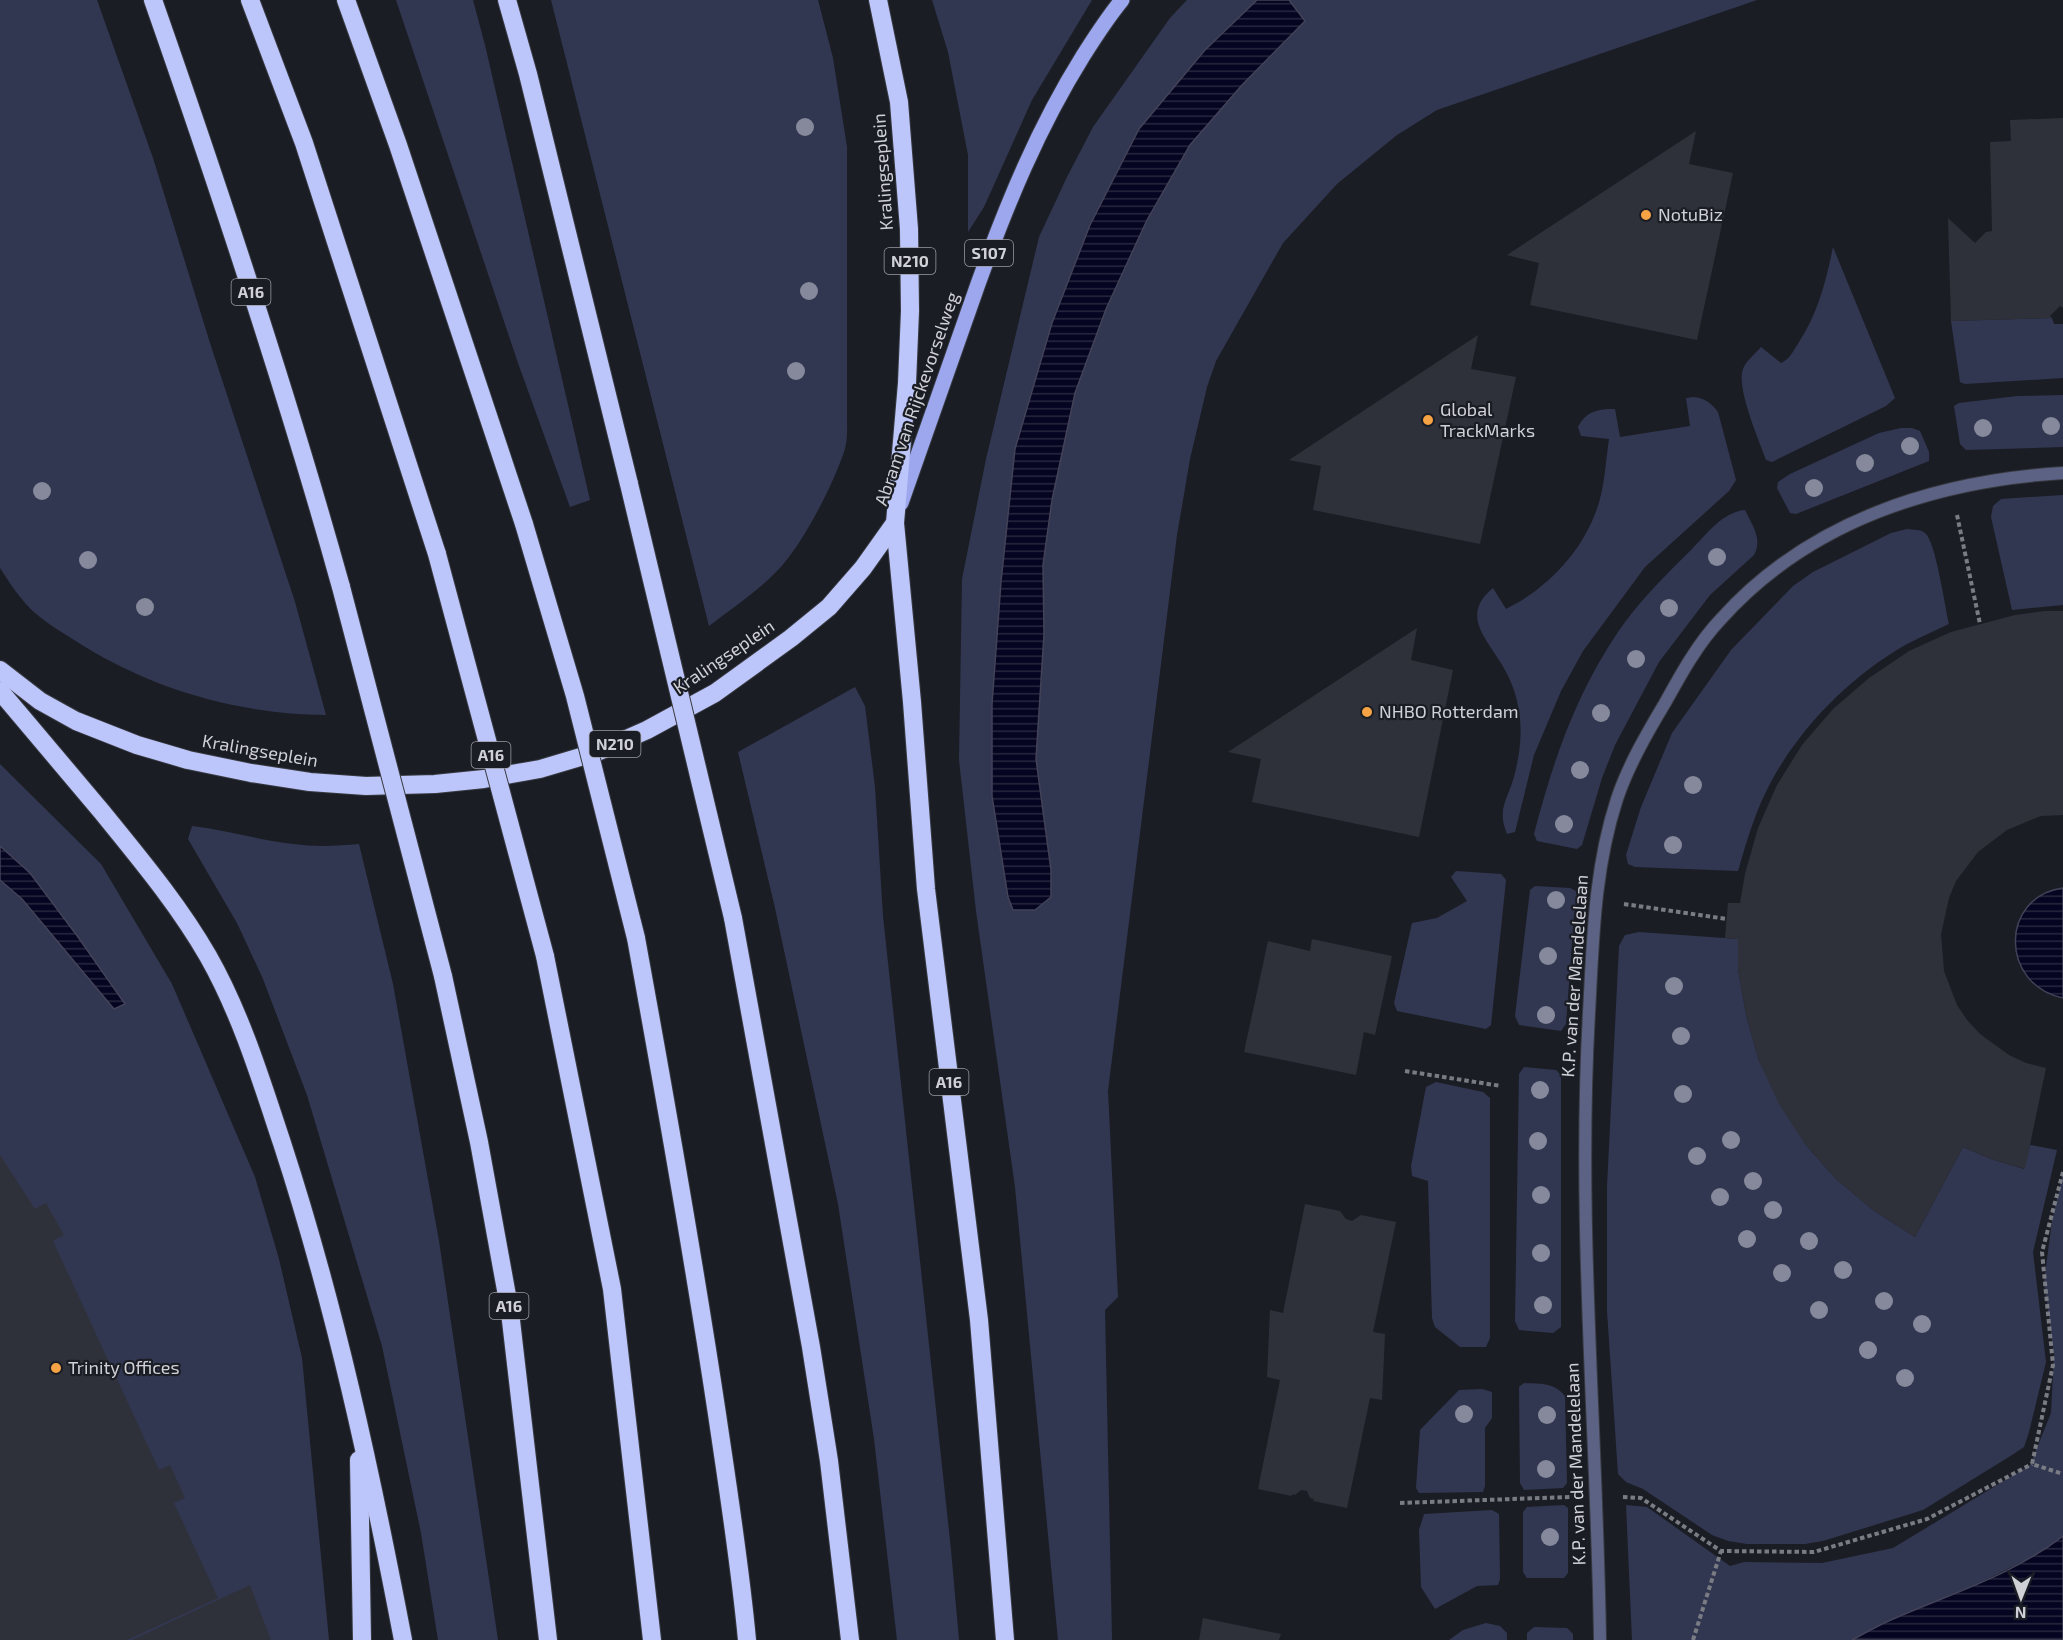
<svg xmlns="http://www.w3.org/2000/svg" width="2063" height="1640" font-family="'Exo 2',sans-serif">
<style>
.grass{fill:#323751}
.water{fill:url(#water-rules);stroke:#424258;stroke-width:1.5}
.building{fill:#2f313a}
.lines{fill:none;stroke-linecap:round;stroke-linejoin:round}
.street-casing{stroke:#383a41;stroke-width:14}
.primary-casing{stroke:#383a41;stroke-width:17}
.highway-casing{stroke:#383a41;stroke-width:20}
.path{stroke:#7a7c83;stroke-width:4;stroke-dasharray:4.5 3;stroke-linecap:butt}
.street{stroke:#5c6284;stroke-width:12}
.primary{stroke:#9ca7ee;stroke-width:15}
.highway{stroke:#bdc6fa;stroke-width:18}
.highway-bridge-casing{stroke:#383a41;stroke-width:20;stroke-linecap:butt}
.highway-bridge{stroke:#bdc6fa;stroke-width:18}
.tree{fill:#85899b}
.poi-dot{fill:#f5a345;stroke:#1b1d25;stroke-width:2}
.labels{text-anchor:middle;stroke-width:4.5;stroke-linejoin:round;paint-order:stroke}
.shield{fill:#1b1d25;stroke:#9a9ba2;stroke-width:1.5}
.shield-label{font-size:16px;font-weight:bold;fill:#d0d1d7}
.street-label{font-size:18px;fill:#d0d1d7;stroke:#1b1d25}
.poi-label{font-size:18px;fill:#d0d1d7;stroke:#1b1d25;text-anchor:start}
</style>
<defs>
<pattern id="water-rules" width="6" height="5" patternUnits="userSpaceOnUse" patternTransform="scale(1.5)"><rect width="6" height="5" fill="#050421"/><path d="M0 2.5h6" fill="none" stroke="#282840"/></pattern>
</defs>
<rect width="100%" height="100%" fill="#1b1d25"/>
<!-- grass -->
<g class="grass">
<path d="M0,0h97l56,158 57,185 85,259 31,113c-91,-1 -179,-27 -255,-77 -18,-11 -37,-23 -50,-40 -8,-9 -14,-20 -21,-30z"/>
<polygon points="396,0 473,0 485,45 590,500 570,507 518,363"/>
<path d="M551,0h267l15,58 14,89v268c0,12 1,26 -3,37 -11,33 -42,94 -67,119 -20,21 -45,37 -68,55z"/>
<polygon points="932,0 1092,0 1032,100 984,207 968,232 968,155 948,52"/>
<polygon points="1187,0 1257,0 1205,50 1139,129 1090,225 1052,323 1015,449 1001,582 992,704 992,796 1008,897 1013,910 1051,897 1051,870 1036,759 1044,634 1043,564 1052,500 1075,393 1106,309 1147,220 1190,145 1242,85 1305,21 1289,0 1757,0 1437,110 1397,135 1337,184 1283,243 1216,361 1207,387 1190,459 1177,535 1108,1091 1118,1297 1105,1310 1112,1640 1058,1640 1015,1187 976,911 959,760 962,579 986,459 1039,237 1067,177 1093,127 1170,18"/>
<path d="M1833,247l62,151 -9,8 -114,56 -6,-2c-7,-20 -30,-72 -23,-91 3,-8 12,-15 18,-22l20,16c9,-4 13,-13 18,-21 19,-29 27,-61 34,-95z"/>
<polygon points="2052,318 2054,324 2063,324 2063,378 1965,384 1960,382 1951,321"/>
<polygon points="2063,395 2063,447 1966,450 1960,444 1954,406 1959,403 2017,396"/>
<path d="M1693,397c12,1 18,6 25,15l18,68 -7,11 -84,76 -62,84 -22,40 -27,64 -19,77 -8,2c-11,-27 2,-35 8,-61 6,-25 8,-47 2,-72 -3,-14 -9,-26 -16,-38 -16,-26 -40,-49 -8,-75l13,21c43,-21 81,-62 94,-110 5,-19 6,-40 9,-60l-28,-3 -3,-9c8,-16 20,-18 37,-18l5,28 70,-11 -4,-28z"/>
<polygon points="1901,428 1912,428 1920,431 1929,452 1929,461 1796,514 1790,513 1777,488 1778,482 1790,474 1879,433"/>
<polygon points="2063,495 2063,605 2012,610 1991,517 1993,506 2001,499"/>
<path d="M1745,510c7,15 18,29 9,45l-44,40 -51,67 -44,83 -13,33 -20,67 -5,4 -40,-8 -3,-7c19,-73 41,-138 84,-202 20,-30 47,-56 73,-82 15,-15 31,-38 54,-40z"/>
<path d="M1907,529c7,1 13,0 18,4 11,9 20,75 24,91 -14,7 -29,13 -42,20 -56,32 -104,80 -135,136 -16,29 -25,60 -34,91l-103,-4 -7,-3 -2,-9 15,-48 31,-74 59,-83 62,-64 20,-14 78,-39z"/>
<polygon points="855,687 865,706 875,787 883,916 951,1550 959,1640 897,1640 874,1439 838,1204 775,908 738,752"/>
<polygon points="0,764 101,864 172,984 255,1177 279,1259 302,1358 329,1640 0,1640 0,880 22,899 114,1008 124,1004 78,937 30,873 0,846"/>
<path d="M192,826c34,4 67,14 101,18 22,3 44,2 66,0l34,140 46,257 59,399h-60l-17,-107 -39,-187 -75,-251 -44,-116 -26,-56 -49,-84z"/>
<polygon points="1456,871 1501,874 1506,880 1491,1025 1486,1029 1397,1011 1394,1003 1412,923 1437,918 1467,901 1451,877"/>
<polygon points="1535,886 1570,888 1578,892 1574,915 1566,1024 1561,1031 1519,1025 1515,1016 1530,890"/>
<polygon points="1639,932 1738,939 1738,969 1746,1015 1759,1061 1805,1144 1837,1180 1873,1210 1915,1237 1963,1147 1991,1159 2024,1169 2030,1145 2057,1150 2033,1252 2046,1362 2029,1432 2024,1447 2012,1455 1923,1510 1823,1541 1805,1544 1747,1544 1728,1541 1712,1535 1643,1489 1626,1482 1618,1474 1607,1311 1607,1187 1619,946 1625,935"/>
<polygon points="1524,1067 1556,1070 1561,1075 1561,1327 1553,1333 1519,1330 1515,1321 1519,1074"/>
<polygon points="1436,1082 1483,1092 1490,1098 1490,1338 1486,1347 1460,1347 1435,1327 1432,1318 1428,1181 1412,1176 1411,1166 1426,1087"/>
<polygon points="2063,1173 2063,1536 2042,1552 1963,1591 1892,1619 1852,1640 1632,1640 1626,1505 1647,1507 1730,1566 1744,1562 1822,1563 1893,1548 2030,1465 2051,1413 2054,1355 2044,1282 2052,1221"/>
<path d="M1524,1383c16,1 30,-1 41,13l2,87 -4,5 -39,2 -4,-7 -1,-96z"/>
<polygon points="1482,1389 1492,1392 1492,1418 1485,1428 1485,1486 1483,1492 1419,1493 1416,1488 1420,1430 1459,1390"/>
<polygon points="1564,1505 1568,1508 1568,1573 1564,1578 1527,1578 1523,1572 1523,1512 1527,1507"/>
<polygon points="1492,1510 1499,1514 1500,1579 1498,1585 1477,1586 1435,1609 1421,1587 1419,1530 1424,1514"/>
<polygon points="1486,1623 1500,1626 1507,1633 1507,1640 1449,1640 1463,1630"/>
<polygon points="1534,1627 1567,1628 1573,1634 1573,1640 1527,1640 1527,1633"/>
</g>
<!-- water -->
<g class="water">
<polygon points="1257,0 1289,0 1305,21 1242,85 1190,145 1147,220 1106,309 1075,393 1052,500 1043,565 1044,634 1036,759 1051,870 1051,897 1035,910 1013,910 1008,897 992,796 992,704 1001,582 1015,449 1052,323 1090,225 1139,129 1205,50"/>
<polygon points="0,846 30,873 78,937 125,1004 114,1009 22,899 0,880"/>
<path d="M2063,888v110c-63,-13 -64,-101 0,-110z"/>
<path d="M2063,1536v104h-211c13,-7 27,-15 41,-21 57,-25 120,-44 170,-83z"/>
</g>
<!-- building -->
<g class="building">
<polygon points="2063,118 2063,308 2060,306 2050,316 2052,318 1951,321 1948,218 1975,243 1986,232 1992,231 1990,142 2011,141 2010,120"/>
<polygon points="1696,131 1689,164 1733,173 1697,340 1530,305 1539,263 1507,255"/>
<polygon points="1478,335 1471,369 1516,377 1480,544 1313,510 1321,466 1289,460"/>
<polygon points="2044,611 2063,611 2063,815 2041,816 2026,822 2007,830 1978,852 1956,881 1949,898 1941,934 1944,971 1957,1005 1967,1020 1980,1034 2009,1055 2026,1063 2046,1068 2037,1111 2025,1169 1991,1159 1963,1147 1915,1237 1873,1210 1837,1180 1805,1144 1779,1104 1759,1061 1746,1015 1738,969 1738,939 1725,938 1728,903 1740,903 1745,874 1758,828 1777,785 1802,745 1833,709 1869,678 1909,651 1951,632 2015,615"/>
<polygon points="1417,628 1411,660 1453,670 1419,837 1252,802 1261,759 1228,752"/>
<polygon points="1312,939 1392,956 1375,1035 1364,1032 1356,1075 1244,1052 1268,941 1310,951"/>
<polygon points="0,1155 35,1209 46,1203 64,1235 53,1241 159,1470 170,1465 185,1498 174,1503 218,1598 127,1640 0,1640"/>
<polygon points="1305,1204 1340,1211 1346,1219 1352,1221 1361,1215 1396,1222 1373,1332 1385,1334 1382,1400 1370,1398 1347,1508 1313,1501 1314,1499 1310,1498 1307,1491 1301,1490 1295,1495 1292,1494 1292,1496 1258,1489 1280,1380 1267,1377 1270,1310 1283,1313"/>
<polygon points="250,1585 271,1640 132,1640"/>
<polygon points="1203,1618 1281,1634 1279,1640 1199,1640"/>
</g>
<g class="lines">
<defs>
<path id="street" d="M1600,1640c-3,-209 -23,-418 -11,-627 4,-72 5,-144 28,-214 11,-33 30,-66 48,-96 16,-29 33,-60 56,-84 88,-98 214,-138 342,-146"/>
<path id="primary" d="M901,503c25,-73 51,-146 77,-219 29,-80 60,-156 105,-228 12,-19 25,-39 39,-56"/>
<g id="highway">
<path d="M153,0c68,194 133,389 188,587"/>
<polyline points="250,0 304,143 437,554"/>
<polyline points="346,0 398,145 524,524"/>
<polyline points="507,0 528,74 629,484"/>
<polyline points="895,523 912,702 926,889 979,1320 1005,1640"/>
<polyline points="0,670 40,701 76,721 137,745 188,760 251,773 310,782 366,786 435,784 484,779 540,769 597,752 647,730 715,693 791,638 829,607 863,568 895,523 907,383 910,311 909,229 899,102 878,0"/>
<path d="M0,691c34,40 68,81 102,121 38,47 76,92 106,144 33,58 53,124 74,187 53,162 89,329 121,497"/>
<polyline points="733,918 811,1347 829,1461 850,1640"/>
<path d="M636,938c29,159 57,317 81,476 11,75 23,150 30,226"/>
<polyline points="545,956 612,1289 652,1640"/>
<polyline points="443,976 479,1142 510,1312 548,1640"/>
<polyline points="359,1460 362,1640"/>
</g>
</defs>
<!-- street casing -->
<use href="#street" class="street-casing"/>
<!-- primary casing -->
<use href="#primary" class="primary-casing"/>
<!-- highway casing -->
<use href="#highway" class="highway-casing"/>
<!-- path -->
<g class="path">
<polyline points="1957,515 1980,624"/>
<polyline points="1624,904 1727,919"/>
<polyline points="1405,1071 1501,1086"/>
<polyline points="2063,1172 2042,1252 2053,1365 2032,1464 2063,1474"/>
<polyline points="1623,1497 1641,1498 1721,1551 1814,1552 1927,1519 2032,1464"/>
<polyline points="1400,1503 1570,1497"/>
<polyline points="1693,1640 1721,1551"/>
</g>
<!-- street -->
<use href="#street" class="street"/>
<!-- primary -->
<use href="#primary" class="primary"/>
<!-- highway -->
<use href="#highway" class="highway"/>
<defs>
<g id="highway-bridge">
<polyline points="629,484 733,918"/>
<polyline points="524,524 575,696 636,938"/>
<polyline points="437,554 545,956"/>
<polyline points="341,587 443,976"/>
</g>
</defs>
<!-- highway-bridge casing -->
<use href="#highway-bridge" class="highway-bridge-casing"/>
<!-- highway-bridge -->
<use href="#highway-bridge" class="highway-bridge"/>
</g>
<!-- trees -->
<g class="tree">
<circle cx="805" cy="127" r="9"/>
<circle cx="809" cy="291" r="9"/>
<circle cx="796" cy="371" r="9"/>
<circle cx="2051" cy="426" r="9"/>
<circle cx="1983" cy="428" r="9"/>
<circle cx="1910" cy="446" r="9"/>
<circle cx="1865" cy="463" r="9"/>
<circle cx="1814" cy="488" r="9"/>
<circle cx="42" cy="491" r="9"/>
<circle cx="1717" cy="557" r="9"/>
<circle cx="88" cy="560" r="9"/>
<circle cx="145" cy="607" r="9"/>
<circle cx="1669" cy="608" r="9"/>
<circle cx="1636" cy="659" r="9"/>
<circle cx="1601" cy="713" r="9"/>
<circle cx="1580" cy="770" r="9"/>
<circle cx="1693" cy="785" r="9"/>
<circle cx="1564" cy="824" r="9"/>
<circle cx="1673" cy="845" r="9"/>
<circle cx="1556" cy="900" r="9"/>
<circle cx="1548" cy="956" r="9"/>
<circle cx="1674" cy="986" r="9"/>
<circle cx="1546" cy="1015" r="9"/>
<circle cx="1681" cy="1036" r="9"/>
<circle cx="1540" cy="1090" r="9"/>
<circle cx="1683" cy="1094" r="9"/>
<circle cx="1731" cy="1140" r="9"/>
<circle cx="1538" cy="1141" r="9"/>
<circle cx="1697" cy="1156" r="9"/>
<circle cx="1753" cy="1181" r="9"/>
<circle cx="1541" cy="1195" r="9"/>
<circle cx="1720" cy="1197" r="9"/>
<circle cx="1773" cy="1210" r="9"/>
<circle cx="1747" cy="1239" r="9"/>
<circle cx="1809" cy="1241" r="9"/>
<circle cx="1541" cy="1253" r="9"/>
<circle cx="1843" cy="1270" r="9"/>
<circle cx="1782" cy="1273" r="9"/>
<circle cx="1884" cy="1301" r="9"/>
<circle cx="1543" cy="1305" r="9"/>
<circle cx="1819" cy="1310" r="9"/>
<circle cx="1922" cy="1324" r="9"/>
<circle cx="1868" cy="1350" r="9"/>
<circle cx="1905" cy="1378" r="9"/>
<circle cx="1464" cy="1414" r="9"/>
<circle cx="1547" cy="1415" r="9"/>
<circle cx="1546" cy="1469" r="9"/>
<circle cx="1550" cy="1537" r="9"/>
</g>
<!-- markers -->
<g class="poi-dot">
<circle cx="1646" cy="215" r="6"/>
<circle cx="1428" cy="420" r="6"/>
<circle cx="1367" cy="712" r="6"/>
<circle cx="56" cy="1368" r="6"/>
</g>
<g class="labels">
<!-- shield labels -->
<g class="shield">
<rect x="965" y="240" width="48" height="26" rx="4.5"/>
<rect x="884.5" y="248" width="51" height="26" rx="4.5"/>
<rect x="231.5" y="279" width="39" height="26" rx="4.5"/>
<rect x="589.5" y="731" width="51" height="26" rx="4.5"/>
<rect x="471.5" y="742" width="39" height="26" rx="4.5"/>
<rect x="929.5" y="1069" width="39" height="26" rx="4.5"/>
<rect x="489.5" y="1293" width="39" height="26" rx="4.5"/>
</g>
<g class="shield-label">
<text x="989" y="259">S107</text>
<text x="910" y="267">N210</text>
<text x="251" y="298">A16</text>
<text x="615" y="750">N210</text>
<text x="491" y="761">A16</text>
<text x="949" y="1088">A16</text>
<text x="509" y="1312">A16</text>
</g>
<!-- street labels -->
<g class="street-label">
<text transform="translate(883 172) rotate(-94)" y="6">Kralingseplein</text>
<text transform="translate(917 399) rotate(-71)" y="6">Abram van Rijckevorselweg</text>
<text transform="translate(724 657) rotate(-34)" y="6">Kralingseplein</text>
<text transform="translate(260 751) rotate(10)" y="6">Kralingseplein</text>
<text transform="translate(1575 976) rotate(-86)" y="6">K.P. van der Mandelelaan</text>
<text transform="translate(1576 1464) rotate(-92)" y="6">K.P. van der Mandelelaan</text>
</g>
<!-- poi labels -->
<g class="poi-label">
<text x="1658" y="221">NotuBiz</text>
<text x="1440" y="416">Global<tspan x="1440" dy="21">TrackMarks</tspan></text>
<text x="1379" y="718">NHBO Rotterdam</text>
<text x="68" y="1374">Trinity Offices</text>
</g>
</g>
<!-- north arrow -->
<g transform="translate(2021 1598) rotate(181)" stroke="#1b1d25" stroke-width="4.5" paint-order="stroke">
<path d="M0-4.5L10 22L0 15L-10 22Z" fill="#d0d1d7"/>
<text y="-9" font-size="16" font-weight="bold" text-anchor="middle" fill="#d0d1d7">N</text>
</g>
</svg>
